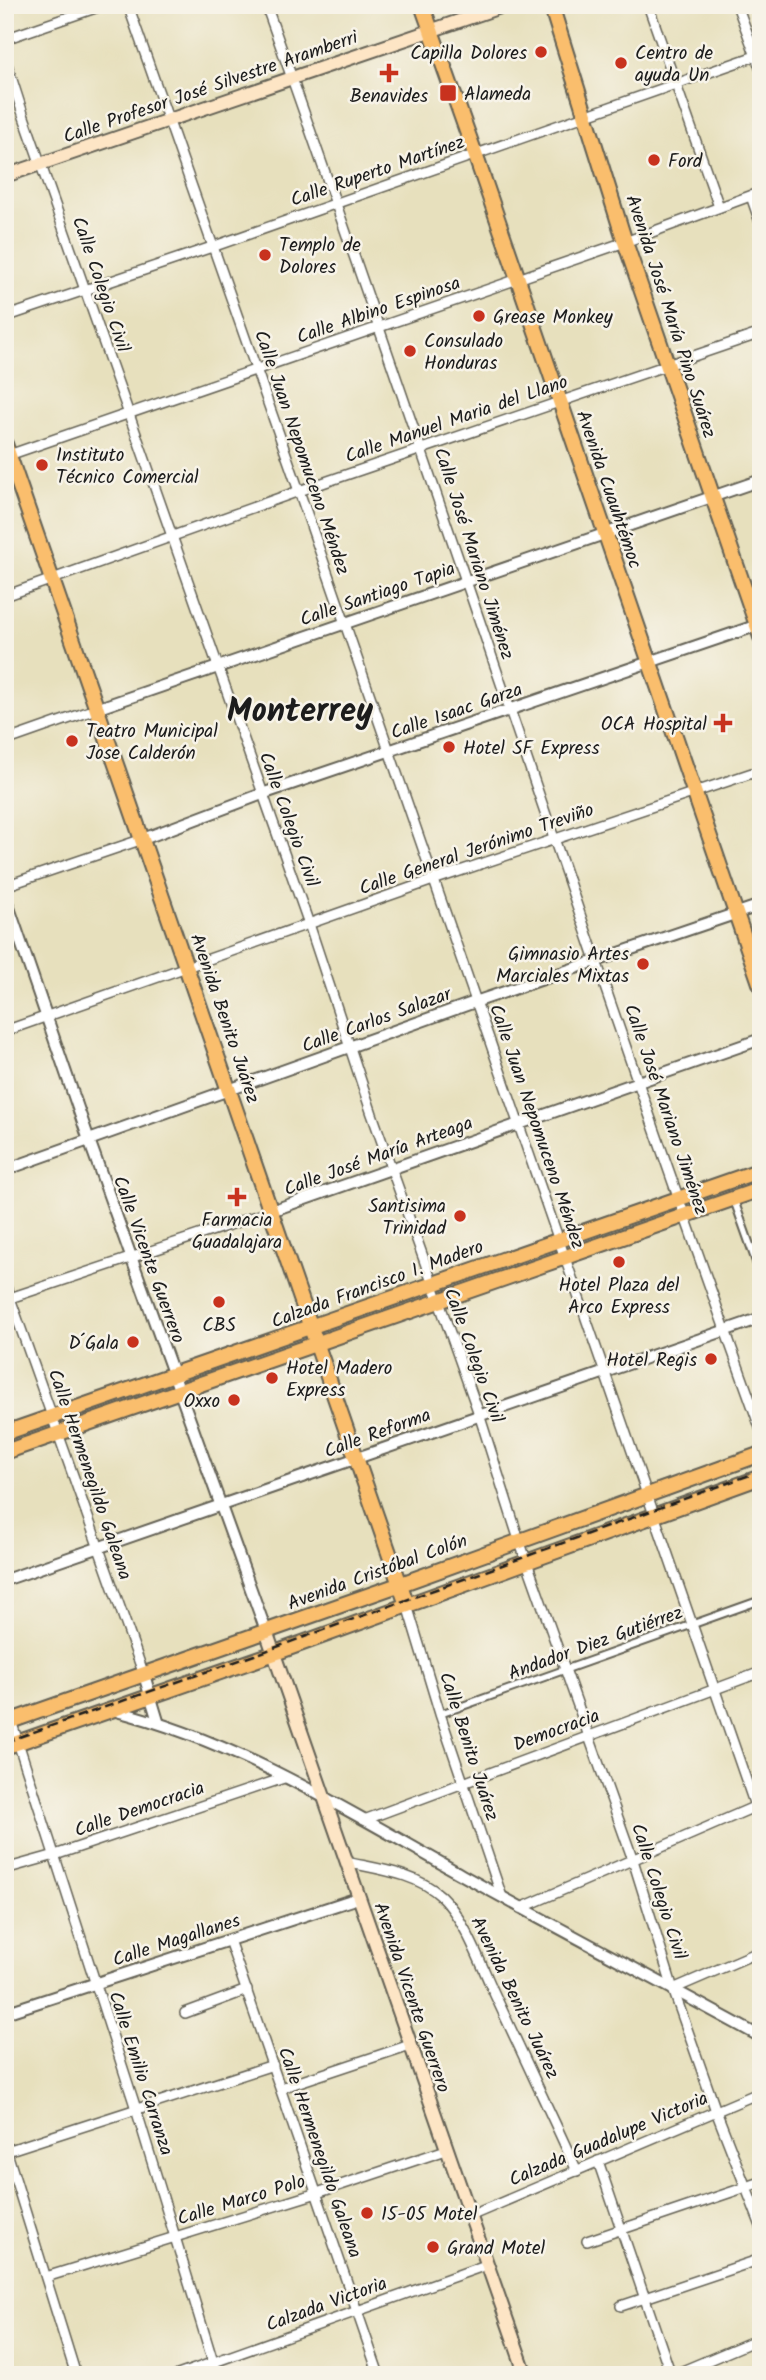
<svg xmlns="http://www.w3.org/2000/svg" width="766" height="2380" font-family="Kalam,sans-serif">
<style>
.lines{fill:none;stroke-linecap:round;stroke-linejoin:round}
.pedestrian-casing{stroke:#636154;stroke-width:10}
.minor-casing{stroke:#636154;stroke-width:12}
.tertiary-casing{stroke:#636154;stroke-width:14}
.secondary-casing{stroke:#636154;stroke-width:16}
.primary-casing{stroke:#636154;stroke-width:18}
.trunk-casing{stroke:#636154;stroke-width:18}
.pedestrian{stroke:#fff;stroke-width:6}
.minor{stroke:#fff;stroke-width:9}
.tertiary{stroke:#fff;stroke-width:10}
.secondary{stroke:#fde5c5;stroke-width:12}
.primary{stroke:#fabe6d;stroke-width:14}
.trunk{stroke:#fabe6d;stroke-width:14}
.rail{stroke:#1c1c1c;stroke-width:2.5;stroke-dasharray:10 5;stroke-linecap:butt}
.poi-dot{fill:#c8321e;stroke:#f7f3e8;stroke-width:2.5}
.labels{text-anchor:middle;stroke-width:5;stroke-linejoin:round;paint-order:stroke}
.poi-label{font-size:19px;fill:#1c1c1c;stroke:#f7f3e8;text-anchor:start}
.street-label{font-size:19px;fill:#1c1c1c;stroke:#f7f3e8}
.town-label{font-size:33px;font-weight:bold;fill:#1c1c1c;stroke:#f7f3e8}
</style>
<rect width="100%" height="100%" fill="#f7f3e8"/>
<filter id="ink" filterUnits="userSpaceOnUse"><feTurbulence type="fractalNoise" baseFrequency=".0143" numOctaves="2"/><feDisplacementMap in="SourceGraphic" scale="14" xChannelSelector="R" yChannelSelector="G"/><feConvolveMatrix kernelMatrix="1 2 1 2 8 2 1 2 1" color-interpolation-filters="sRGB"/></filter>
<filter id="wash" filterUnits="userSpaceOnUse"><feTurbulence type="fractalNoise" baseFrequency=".00686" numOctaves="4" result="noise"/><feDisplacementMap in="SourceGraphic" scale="28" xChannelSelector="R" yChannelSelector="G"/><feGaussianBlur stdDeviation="1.57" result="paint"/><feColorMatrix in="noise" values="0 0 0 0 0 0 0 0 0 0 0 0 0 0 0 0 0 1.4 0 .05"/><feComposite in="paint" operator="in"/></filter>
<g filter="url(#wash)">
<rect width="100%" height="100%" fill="#e7e0bd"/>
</g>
<g filter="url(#ink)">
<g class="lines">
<defs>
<g id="pedestrian">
<polyline points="734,1200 761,1276"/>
<polyline points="440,1714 761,1600"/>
</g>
<g id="minor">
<polyline points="128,5 299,491 761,1823"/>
<path d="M266,5c169,474 324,952 495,1425"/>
<polyline points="648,5 719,207"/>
<polyline points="737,5 761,70"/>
<polyline points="5,39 104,5"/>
<polyline points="5,58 24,117 309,924 372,1114 479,1414 519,1540 633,1860 673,1989 716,2111 761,2226"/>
<polyline points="751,196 761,225"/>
<polyline points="5,317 212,247 761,54"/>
<polyline points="6,456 625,242 761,192"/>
<polyline points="5,596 299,491 761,333"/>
<polyline points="5,741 96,709"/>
<polyline points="5,886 143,839"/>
<polyline points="5,1031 433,880 761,770"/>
<polyline points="5,1284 144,1675"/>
<polyline points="7,1299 271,1211"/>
<polyline points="407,1605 440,1714 502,1897"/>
<polyline points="5,1702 136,2109 217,2375"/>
<polyline points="364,1820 761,1672"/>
<path d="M346,1862c31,7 70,11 95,34 24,23 40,69 54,99 27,58 55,117 82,176"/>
<polyline points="5,1869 55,1855 284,1778"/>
<polyline points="521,1908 761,1804"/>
<polyline points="229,1940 379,2375"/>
<polyline points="673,1989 761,1951"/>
<polyline points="185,2013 247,1990"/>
<polyline points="281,2088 410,2045"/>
<polyline points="5,2146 76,2375"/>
<polyline points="7,2151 273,2065"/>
<polyline points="598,2161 671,2375"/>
<polyline points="470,2216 761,2092"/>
<polyline points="587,2241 761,2182"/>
<polyline points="46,2277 317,2193 446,2150"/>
<polyline points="621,2306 761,2259"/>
<polyline points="178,2375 486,2265"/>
<polyline points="673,2375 761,2338"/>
</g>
<g id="tertiary">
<polyline points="96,709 761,480"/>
<polyline points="143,839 262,794 761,624"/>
<polyline points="5,896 89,1140 266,1631"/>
<polyline points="5,1170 475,1002 761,905"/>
<polyline points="271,1211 761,1039"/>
<polyline points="5,1580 761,1318"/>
<polyline points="144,1675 158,1721"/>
<path d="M112,1710c126,31 238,102 350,165 99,55 199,107 299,162"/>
<polyline points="5,2013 358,1898"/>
</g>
<g id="secondary">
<polyline points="5,176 506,5"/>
<polyline points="266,1631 526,2375"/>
</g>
<g id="primary">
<polyline points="5,444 407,1605"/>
<polyline points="5,1433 761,1170"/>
<polyline points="5,1452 761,1189"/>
<polyline points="5,1723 401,1584 761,1454"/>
<polyline points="5,1747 275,1653 761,1477"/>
</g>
<g id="trunk">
<polyline points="422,5 475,154 761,986"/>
<polyline points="551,5 625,242 761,637"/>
</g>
</defs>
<!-- pedestrian casing -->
<use href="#pedestrian" class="pedestrian-casing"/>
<!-- minor casing -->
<use href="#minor" class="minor-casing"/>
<!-- tertiary casing -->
<use href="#tertiary" class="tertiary-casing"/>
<!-- secondary casing -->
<use href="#secondary" class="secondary-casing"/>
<!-- primary casing -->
<use href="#primary" class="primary-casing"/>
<!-- trunk casing -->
<use href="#trunk" class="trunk-casing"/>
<!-- pedestrian -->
<use href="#pedestrian" class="pedestrian"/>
<!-- minor -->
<use href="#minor" class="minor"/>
<!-- tertiary -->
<use href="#tertiary" class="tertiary"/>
<!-- secondary -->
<use href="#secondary" class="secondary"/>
<!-- primary -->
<use href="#primary" class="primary"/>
<!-- trunk -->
<use href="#trunk" class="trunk"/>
<!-- rail -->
<polyline class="rail" points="5,1742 263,1652 761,1471"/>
</g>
</g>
<!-- markers -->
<g class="poi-dot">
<circle cx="541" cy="52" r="7"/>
<circle cx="621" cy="63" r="7"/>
<path d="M385.5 62.5h7v7h7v7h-7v7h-7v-7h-7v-7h7z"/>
<rect x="439" y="84" width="18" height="18" rx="3.5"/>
<circle cx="654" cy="160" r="7"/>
<circle cx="265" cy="255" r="7"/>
<circle cx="479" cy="316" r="7"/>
<circle cx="410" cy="351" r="7"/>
<circle cx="42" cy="465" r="7"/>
<path d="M719.5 712.5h7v7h7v7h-7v7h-7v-7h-7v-7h7z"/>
<circle cx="72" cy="741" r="7"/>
<circle cx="449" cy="747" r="7"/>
<circle cx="643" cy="964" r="7"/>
<path d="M233.5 1186.5h7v7h7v7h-7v7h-7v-7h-7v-7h7z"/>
<circle cx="460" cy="1216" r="7"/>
<circle cx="619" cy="1262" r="7"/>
<circle cx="219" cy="1302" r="7"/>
<circle cx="133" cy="1342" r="7"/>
<circle cx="711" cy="1359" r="7"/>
<circle cx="272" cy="1378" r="7"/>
<circle cx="234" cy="1400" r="7"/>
<circle cx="367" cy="2213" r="7"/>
<circle cx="433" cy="2247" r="7"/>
</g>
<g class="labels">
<!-- poi labels -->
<g class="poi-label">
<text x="527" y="59" text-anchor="end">Capilla Dolores</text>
<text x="635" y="59">Centro de<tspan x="635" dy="22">ayuda Un</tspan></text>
<text x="464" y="100">Alameda</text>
<text x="389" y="102" text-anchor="middle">Benavides</text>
<text x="668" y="167">Ford</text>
<text x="279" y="251">Templo de<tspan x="279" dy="22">Dolores</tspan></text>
<text x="493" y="323">Grease Monkey</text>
<text x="424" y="347">Consulado<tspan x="424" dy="22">Honduras</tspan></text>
<text x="56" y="461">Instituto<tspan x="56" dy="22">Técnico Comercial</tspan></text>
<text x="707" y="730" text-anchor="end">OCA Hospital</text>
<text x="86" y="737">Teatro Municipal<tspan x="86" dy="22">Jose Calderón</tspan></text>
<text x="463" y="754">Hotel SF Express</text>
<text x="629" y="960" text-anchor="end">Gimnasio Artes<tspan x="629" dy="22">Marciales Mixtas</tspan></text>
<text x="446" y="1212" text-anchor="end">Santisima<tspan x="446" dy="22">Trinidad</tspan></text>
<text x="237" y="1226" text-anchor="middle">Farmacia<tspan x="237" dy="22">Guadalajara</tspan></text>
<text x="619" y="1291" text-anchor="middle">Hotel Plaza del<tspan x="619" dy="22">Arco Express</tspan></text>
<text x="219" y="1331" text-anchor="middle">CBS</text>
<text x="119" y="1349" text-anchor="end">D´Gala</text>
<text x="697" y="1366" text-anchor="end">Hotel Regis</text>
<text x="286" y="1374">Hotel Madero<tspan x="286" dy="22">Express</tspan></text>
<text x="220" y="1407" text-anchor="end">Oxxo</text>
<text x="381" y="2220">15-05 Motel</text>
<text x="447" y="2254">Grand Motel</text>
</g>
<!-- street labels -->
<g class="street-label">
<text transform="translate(210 86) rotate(-19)" y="7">Calle Profesor José Silvestre Aramberri</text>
<text transform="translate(377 170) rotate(-19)" y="7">Calle Ruperto Martínez</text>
<text transform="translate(102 284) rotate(71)" y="7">Calle Colegio Civil</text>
<text transform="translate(378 309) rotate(-19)" y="7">Calle Albino Espinosa</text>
<text transform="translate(672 316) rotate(72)" y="7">Avenida José María Pino Suárez</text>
<text transform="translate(456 418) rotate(-19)" y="7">Calle Manuel Maria del Llano</text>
<text transform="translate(303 452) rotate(71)" y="7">Calle Juan Nepomuceno Méndez</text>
<text transform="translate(610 489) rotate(71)" y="7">Avenida Cuauhtémoc</text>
<text transform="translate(475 553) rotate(72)" y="7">Calle José Mariano Jiménez</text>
<text transform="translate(377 593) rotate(-19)" y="7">Calle Santiago Tapia</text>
<text transform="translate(456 710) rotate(-19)" y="7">Calle Isaac Garza</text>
<text transform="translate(290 819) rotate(70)" y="7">Calle Colegio Civil</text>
<text transform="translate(476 848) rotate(-19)" y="7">Calle General Jerónimo Treviño</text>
<text transform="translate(226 1018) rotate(71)" y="7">Avenida Benito Juárez</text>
<text transform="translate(376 1019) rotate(-20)" y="7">Calle Carlos Salazar</text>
<text transform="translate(667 1109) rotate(71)" y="7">Calle José Mariano Jiménez</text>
<text transform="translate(538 1126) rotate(71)" y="7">Calle Juan Nepomuceno Méndez</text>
<text transform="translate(378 1155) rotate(-20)" y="7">Calle José María Arteaga</text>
<text transform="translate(150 1259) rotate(70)" y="7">Calle Vicente Guerrero</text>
<text transform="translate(377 1283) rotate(-20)" y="7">Calzada Francisco I. Madero</text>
<text transform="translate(475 1355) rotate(70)" y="7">Calle Colegio Civil</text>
<text transform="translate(377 1432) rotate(-20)" y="7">Calle Reforma</text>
<text transform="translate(91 1474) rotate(71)" y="7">Calle Hermenegildo Galeana</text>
<text transform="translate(377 1571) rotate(-20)" y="7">Avenida Cristóbal Colón</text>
<text transform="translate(595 1642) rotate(-20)" y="7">Andador Diez Gutiérrez</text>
<text transform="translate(556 1729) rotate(-20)" y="7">Democracia</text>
<text transform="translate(470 1746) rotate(72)" y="7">Calle Benito Juárez</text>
<text transform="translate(139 1808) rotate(-19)" y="7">Calle Democracia</text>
<text transform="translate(660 1891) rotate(72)" y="7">Calle Colegio Civil</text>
<text transform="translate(176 1939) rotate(-18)" y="7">Calle Magallanes</text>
<text transform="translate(413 1997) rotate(71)" y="7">Avenida Vicente Guerrero</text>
<text transform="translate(516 1997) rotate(64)" y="7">Avenida Benito Juárez</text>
<text transform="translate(142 2073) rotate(72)" y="7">Calle Emilio Carranza</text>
<text transform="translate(608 2138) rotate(-23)" y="7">Calzada Guadalupe Victoria</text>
<text transform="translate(321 2152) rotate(71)" y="7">Calle Hermenegildo Galeana</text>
<text transform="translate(241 2199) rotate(-17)" y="7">Calle Marco Polo</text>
<text transform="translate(326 2303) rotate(-20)" y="7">Calzada Victoria</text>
</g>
<!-- town labels -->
<g class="town-label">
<text x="300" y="721">Monterrey</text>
</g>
</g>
<!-- margin -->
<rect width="766" height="2380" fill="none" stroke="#f7f3e8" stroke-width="28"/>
</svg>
